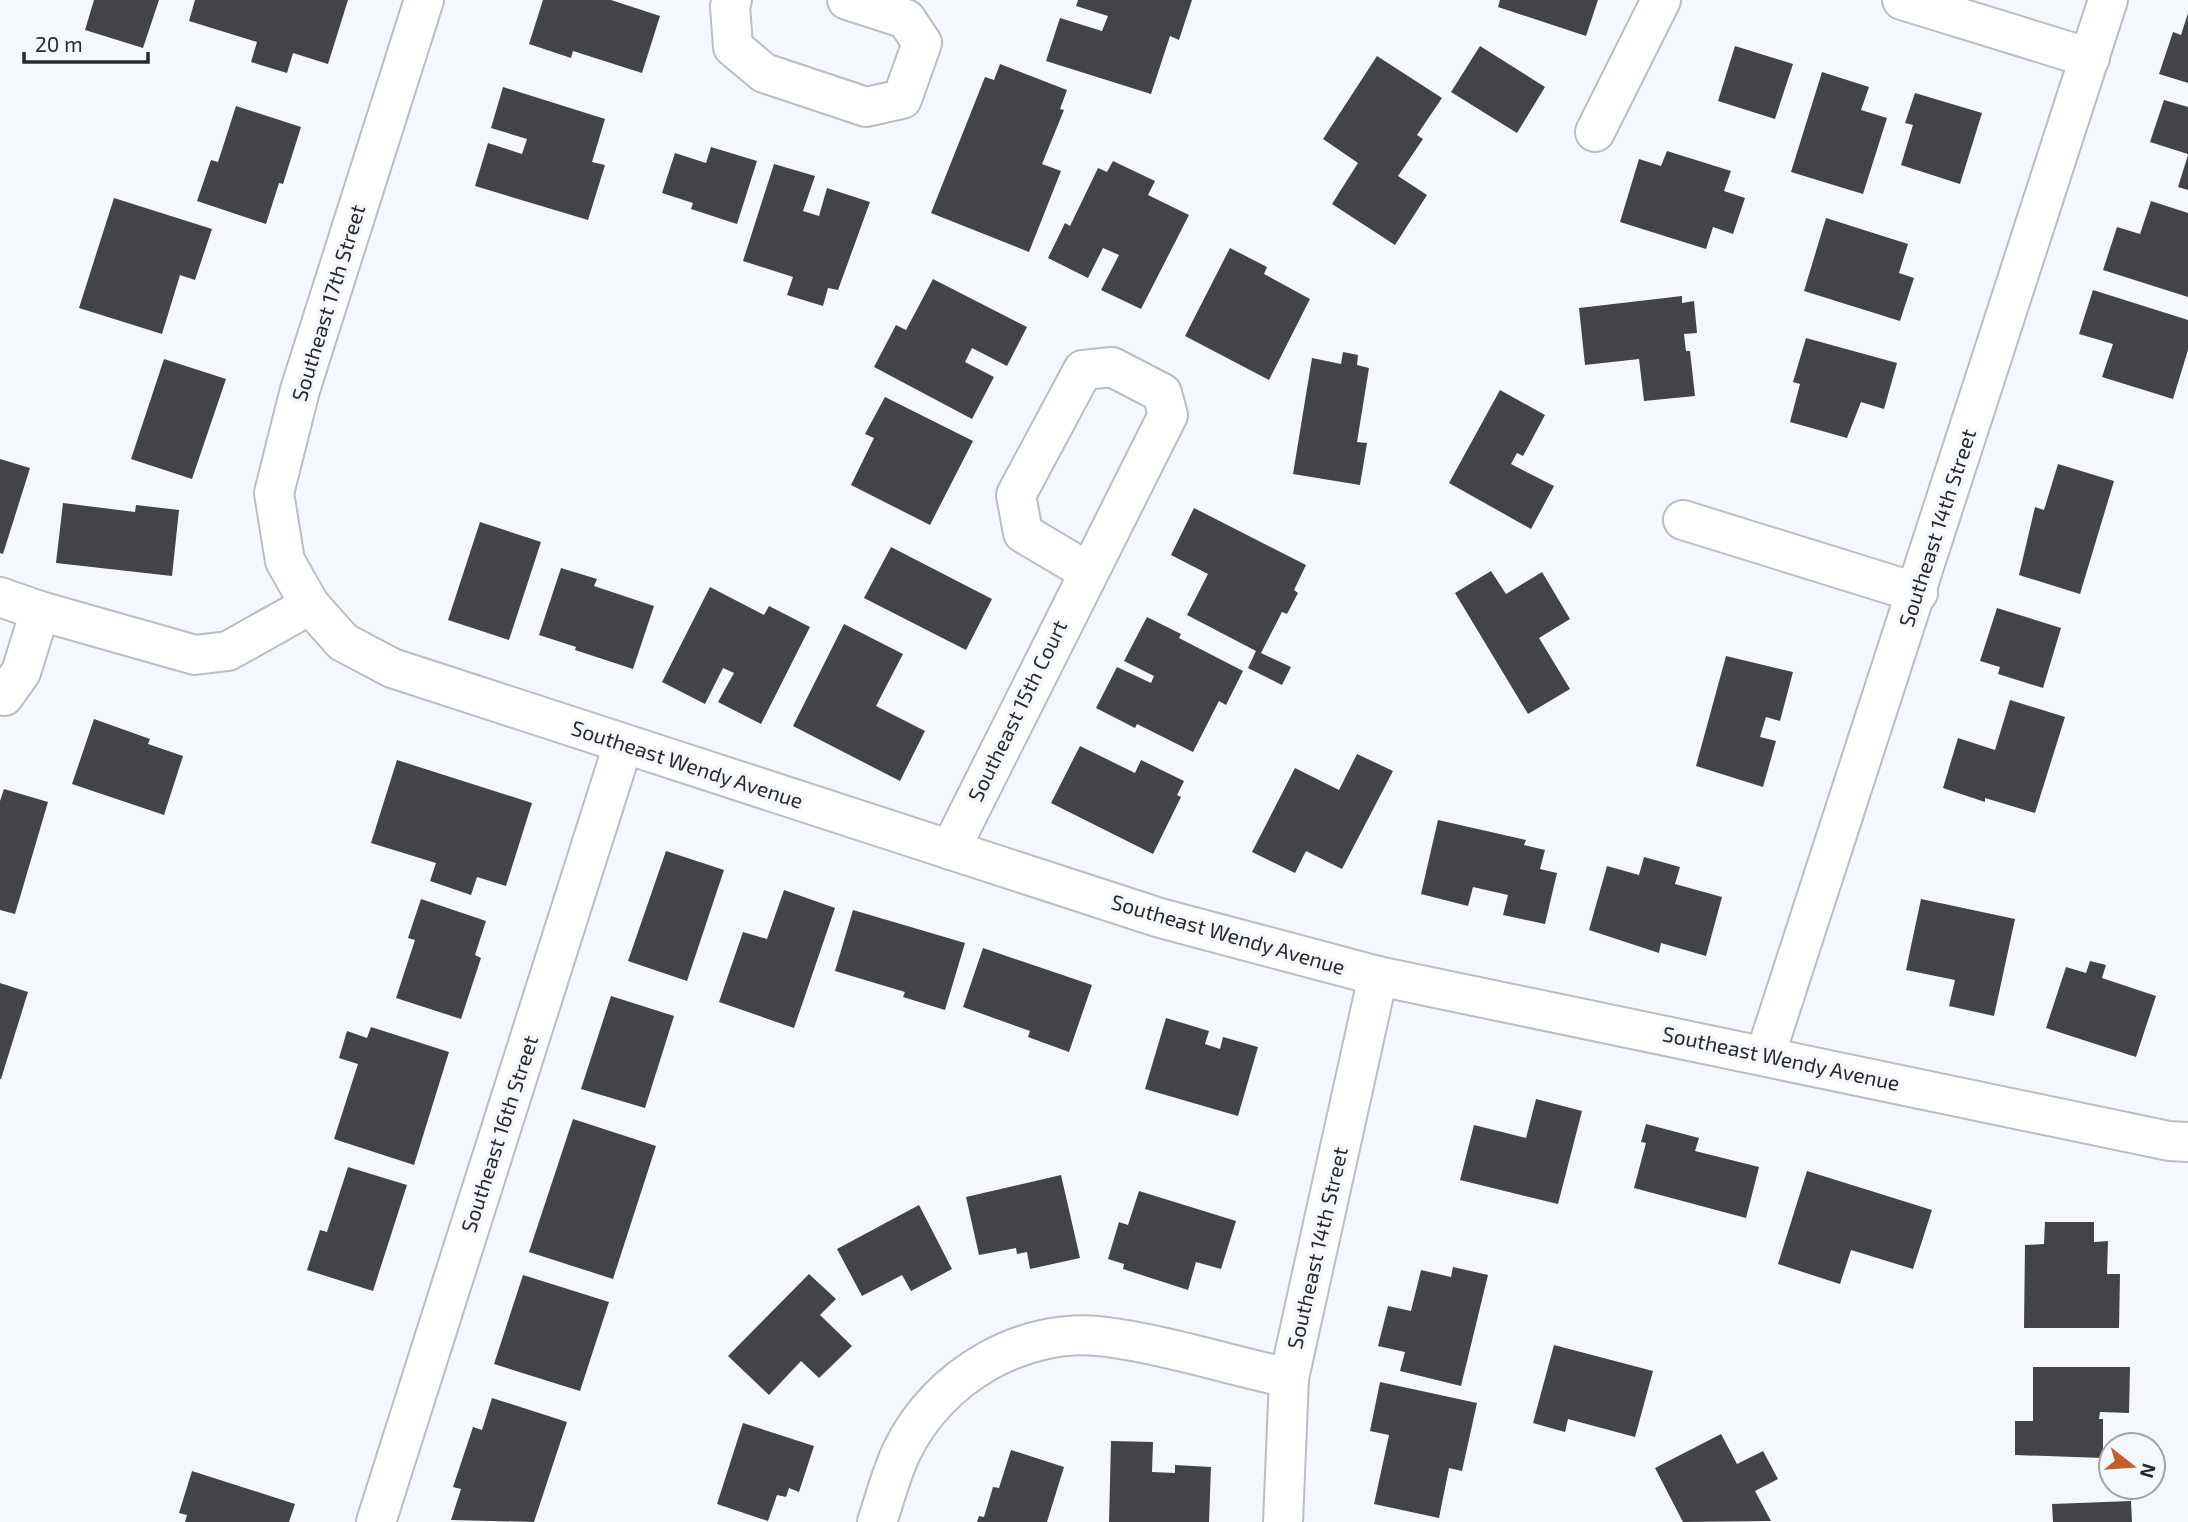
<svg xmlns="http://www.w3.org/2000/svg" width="2188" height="1522" font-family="'Exo 2',sans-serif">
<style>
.building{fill:#444448}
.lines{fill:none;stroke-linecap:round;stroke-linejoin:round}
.minor-casing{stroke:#babec2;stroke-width:42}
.minor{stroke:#fff;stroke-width:38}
.labels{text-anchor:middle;stroke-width:7;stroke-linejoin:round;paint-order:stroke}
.street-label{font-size:21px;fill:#282a2b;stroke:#f4f8fd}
</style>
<rect width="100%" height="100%" fill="#f4f8fd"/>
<!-- building -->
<g class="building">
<polygon points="94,0 159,0 143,48 85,30"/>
<polygon points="195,0 348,0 328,64 293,53 287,73 251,62 257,42 189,21"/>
<polygon points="543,0 611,0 660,16 642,73 573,51 571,58 529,44"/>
<polygon points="1078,0 1192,0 1179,40 1170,36 1151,94 1046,61 1060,18 1102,31 1108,16 1076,6"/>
<polygon points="1500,0 1598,0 1586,36 1498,7"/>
<polygon points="2188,13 2188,83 2159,74 2173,32 2181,35"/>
<polygon points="1480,46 1545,87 1517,133 1451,92"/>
<polygon points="1735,46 1793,64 1775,119 1718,101"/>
<polygon points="1377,56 1442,98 1417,135 1423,139 1398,176 1427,195 1395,245 1332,204 1358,163 1323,139"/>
<polygon points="1000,64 1067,90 1060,109 1064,110 1042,164 1061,171 1029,252 931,213 985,77 994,80"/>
<polygon points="1822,72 1869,87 1861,110 1887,118 1863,194 1791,172"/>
<polygon points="503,87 605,119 592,162 605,165 588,220 475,186 488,143 522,154 527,139 491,128"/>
<polygon points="1915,93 1982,113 1960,184 1901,165 1913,125 1905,123"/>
<polygon points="2164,100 2188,107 2188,154 2150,142"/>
<polygon points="236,106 301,127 283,184 279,183 266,224 197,201 211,160 218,162"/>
<polygon points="711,147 757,161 737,224 691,209 693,203 662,193 675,153 706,163"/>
<polygon points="1667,151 1731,171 1724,191 1745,198 1733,234 1713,227 1706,249 1620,222 1639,159 1661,166"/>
<polygon points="2188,155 2188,190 2178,187"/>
<polygon points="1113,161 1155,181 1148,195 1189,215 1141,309 1101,290 1119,255 1103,248 1088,278 1048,258 1065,223 1070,226 1098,168 1107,172"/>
<polygon points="774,164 815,176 803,211 819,216 827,188 870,202 838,290 828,288 823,306 787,295 793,277 743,261"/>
<polygon points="114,198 212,229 195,280 180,275 162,334 79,308"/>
<polygon points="2151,201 2188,213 2188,297 2103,270 2117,227 2140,234"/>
<polygon points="1826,218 1908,244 1899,273 1914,278 1900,321 1804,291"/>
<polygon points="1230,248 1267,267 1264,274 1310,299 1269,380 1185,336"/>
<polygon points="933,279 1027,327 1007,366 972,348 965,362 994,377 972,419 874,367 896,325 906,330"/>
<polygon points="2093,290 2188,320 2188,350 2173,399 2102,377 2113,344 2079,334"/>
<polygon points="1682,296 1682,303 1694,301 1697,333 1684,334 1686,351 1690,351 1695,396 1644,401 1639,359 1585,365 1579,308"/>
<polygon points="1806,338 1897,363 1884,409 1861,402 1847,438 1790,422 1800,384 1793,382"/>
<polygon points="1343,352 1358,355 1357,365 1369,368 1357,442 1367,443 1360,485 1293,474 1312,358 1341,364"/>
<polygon points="164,359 226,379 192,479 131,459"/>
<polygon points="1500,390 1545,415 1523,456 1517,453 1511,464 1554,486 1531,529 1449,483"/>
<polygon points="885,397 973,441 930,525 851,485 874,438 865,434"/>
<polygon points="0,459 30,468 3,554 0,553"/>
<polygon points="2058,464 2114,481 2080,594 2019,575 2035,507 2044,510"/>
<polygon points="63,503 135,512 136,505 179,510 172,576 56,563"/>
<polygon points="1194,508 1306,565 1294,590 1298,593 1287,614 1282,612 1261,653 1291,667 1282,685 1248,668 1256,651 1187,615 1208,574 1171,555"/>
<polygon points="480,522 541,542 509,640 448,620"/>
<polygon points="891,547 992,599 966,650 864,598"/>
<polygon points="561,568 597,579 594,586 654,606 633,669 575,650 576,647 539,635"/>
<polygon points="1491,571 1506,594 1542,572 1570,619 1539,638 1570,689 1528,714 1455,593"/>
<polygon points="710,587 764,615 769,606 810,627 761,724 718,702 734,673 723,668 705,704 662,682"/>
<polygon points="1997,608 2061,628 2043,688 1998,674 2000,667 1980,661"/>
<polygon points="1147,617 1181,634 1179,638 1243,671 1226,705 1219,701 1193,752 1137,724 1135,728 1096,708 1117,667 1151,683 1154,676 1124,661"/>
<polygon points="844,624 903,654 876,706 925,731 900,781 793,726"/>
<polygon points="1726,656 1793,672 1780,721 1766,717 1760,737 1776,741 1763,787 1696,766"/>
<polygon points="2010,700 2065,717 2035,813 1985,798 1985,802 1943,788 1958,738 1995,750"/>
<polygon points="94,719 150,739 148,744 183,756 164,815 72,784"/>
<polygon points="1080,746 1135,773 1141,760 1184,781 1177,795 1181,797 1153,854 1051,803"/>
<polygon points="1357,754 1393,771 1342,869 1306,851 1295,873 1252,852 1295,768 1339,790"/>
<polygon points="397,760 532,803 506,886 477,877 471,895 430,881 436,863 371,843"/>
<polygon points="4,789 48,802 15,914 0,910 0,801"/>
<polygon points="1438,820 1526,840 1524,845 1545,850 1540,869 1557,873 1545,924 1503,915 1508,895 1473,887 1468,906 1421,894"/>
<polygon points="666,851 724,870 687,981 628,961"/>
<polygon points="1644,857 1680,867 1675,884 1722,897 1706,956 1661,943 1659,953 1589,930 1607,866 1639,875"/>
<polygon points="784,890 835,908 794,1028 719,1002 743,932 767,939"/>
<polygon points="421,899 486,921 475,955 481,958 461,1019 396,998 415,940 408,938"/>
<polygon points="1921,899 2015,919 1994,1016 1949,1006 1955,980 1906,970"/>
<polygon points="853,910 965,943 945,1010 903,997 905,992 835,971"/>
<polygon points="983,948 1092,985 1069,1052 1028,1037 1030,1031 963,1007"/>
<polygon points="2090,961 2106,965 2102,978 2156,996 2136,1057 2046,1028 2066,967 2086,973"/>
<polygon points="0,983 28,992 1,1079 0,1079"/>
<polygon points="611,996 674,1016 645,1108 581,1089"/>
<polygon points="1166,1018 1209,1031 1205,1044 1220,1049 1223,1037 1258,1047 1238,1116 1145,1089"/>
<polygon points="371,1027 449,1052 414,1165 334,1139 358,1064 339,1058 347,1031 367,1038"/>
<polygon points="1536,1099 1582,1111 1558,1204 1460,1180 1474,1125 1526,1138"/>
<polygon points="573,1119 656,1146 613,1279 529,1252"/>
<polygon points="1646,1124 1699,1138 1695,1151 1759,1167 1746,1218 1634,1188 1646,1143 1641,1142"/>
<polygon points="348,1167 407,1185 373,1291 307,1270 320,1230 327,1232"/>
<polygon points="1807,1171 1932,1210 1913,1269 1851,1250 1840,1284 1778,1264"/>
<polygon points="1061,1175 1080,1258 1030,1269 1027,1252 1017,1254 1016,1248 979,1255 966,1197"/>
<polygon points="1139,1191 1236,1221 1221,1269 1196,1262 1188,1290 1123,1269 1124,1264 1108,1259 1119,1222 1128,1225"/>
<polygon points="919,1205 952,1269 911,1291 902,1275 862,1296 837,1249"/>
<polygon points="2045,1222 2094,1222 2094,1242 2108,1241 2107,1274 2120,1274 2119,1328 2024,1328 2025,1245 2044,1244"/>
<polygon points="1453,1267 1488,1275 1461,1386 1400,1371 1405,1352 1378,1346 1388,1306 1411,1311 1421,1270 1451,1277"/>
<polygon points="809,1274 836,1299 820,1315 852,1346 819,1378 801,1361 769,1395 728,1356"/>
<polygon points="523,1275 609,1302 580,1391 494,1364"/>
<polygon points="1554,1345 1653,1371 1635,1437 1568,1419 1565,1432 1533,1423"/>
<polygon points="2033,1367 2130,1367 2129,1413 2100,1412 2099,1419 2103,1419 2103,1458 2015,1455 2015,1421 2033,1421"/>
<polygon points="1380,1382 1477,1403 1462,1471 1449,1468 1439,1518 1374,1504 1389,1435 1370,1431"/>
<polygon points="492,1398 567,1422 534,1522 451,1520 461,1489 453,1487 473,1427 482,1430"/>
<polygon points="743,1423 814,1446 799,1492 789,1488 786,1497 777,1495 768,1521 717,1504"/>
<polygon points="1721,1434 1737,1464 1763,1451 1778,1479 1755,1491 1771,1521 1683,1522 1655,1468"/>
<polygon points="1111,1441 1153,1442 1152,1472 1175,1473 1175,1465 1211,1467 1209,1522 1109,1522"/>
<polygon points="1011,1450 1064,1467 1047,1522 977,1522 979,1516 984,1517 993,1487 999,1488"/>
<polygon points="192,1471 295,1504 289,1522 185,1522 187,1515 179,1513"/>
<polygon points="2131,1501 2132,1522 2053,1522 2052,1504"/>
</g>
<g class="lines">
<defs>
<g id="minor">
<polyline points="424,0 300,390 274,493 285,561 310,605 343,642 392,668 1160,918 1378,976 2169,1141 2188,1142"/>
<polyline points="732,0 730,6 733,47 764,73 866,107 902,99 922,43 906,19 847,0"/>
<polyline points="1902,0 2090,58"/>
<polyline points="1595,132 1661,0"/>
<polyline points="1683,520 1918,593"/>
<polyline points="0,597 40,611 21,672 4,696 0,695"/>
<polyline points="40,611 195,655 228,651 310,605"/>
<polyline points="950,850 1168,415 1162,393 1112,367 1083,370 1016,495 1023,533 1087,571"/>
<polyline points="1765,1056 2108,0"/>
<polyline points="376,1522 623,745"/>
<path d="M877,1522c8,-23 14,-49 25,-71 35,-74 122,-126 205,-114 60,8 122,28 182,41"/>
<polyline points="1283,1522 1289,1378 1378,976"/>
</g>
</defs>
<!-- minor casing -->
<use href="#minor" class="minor-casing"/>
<!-- minor -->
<use href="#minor" class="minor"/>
</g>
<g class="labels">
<!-- street labels -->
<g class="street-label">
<text transform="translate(329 303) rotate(-73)" y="7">Southeast 17th Street</text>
<text transform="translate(1938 528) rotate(-72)" y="7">Southeast 14th Street</text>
<text transform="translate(1018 711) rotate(-64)" y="7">Southeast 15th Court</text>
<text transform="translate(687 765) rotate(18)" y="7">Southeast Wendy Avenue</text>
<text transform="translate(1228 935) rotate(16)" y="7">Southeast Wendy Avenue</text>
<text transform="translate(1781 1059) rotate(12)" y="7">Southeast Wendy Avenue</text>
<text transform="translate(500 1134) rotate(-72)" y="7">Southeast 16th Street</text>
<text transform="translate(1318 1248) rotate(-77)" y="7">Southeast 14th Street</text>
</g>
</g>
<!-- north arrow -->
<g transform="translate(2132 1466) rotate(107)"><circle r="33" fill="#f4f8fd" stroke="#a2a6a9" stroke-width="2"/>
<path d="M0-5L12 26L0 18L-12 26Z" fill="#c35f2a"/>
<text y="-10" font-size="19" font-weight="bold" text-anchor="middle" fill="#282a2b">N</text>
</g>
<!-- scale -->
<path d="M24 52v10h124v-10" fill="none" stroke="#282a2b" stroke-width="3.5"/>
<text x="35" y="52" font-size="21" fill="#282a2b" stroke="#f4f8fd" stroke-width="5" paint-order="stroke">20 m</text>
</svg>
